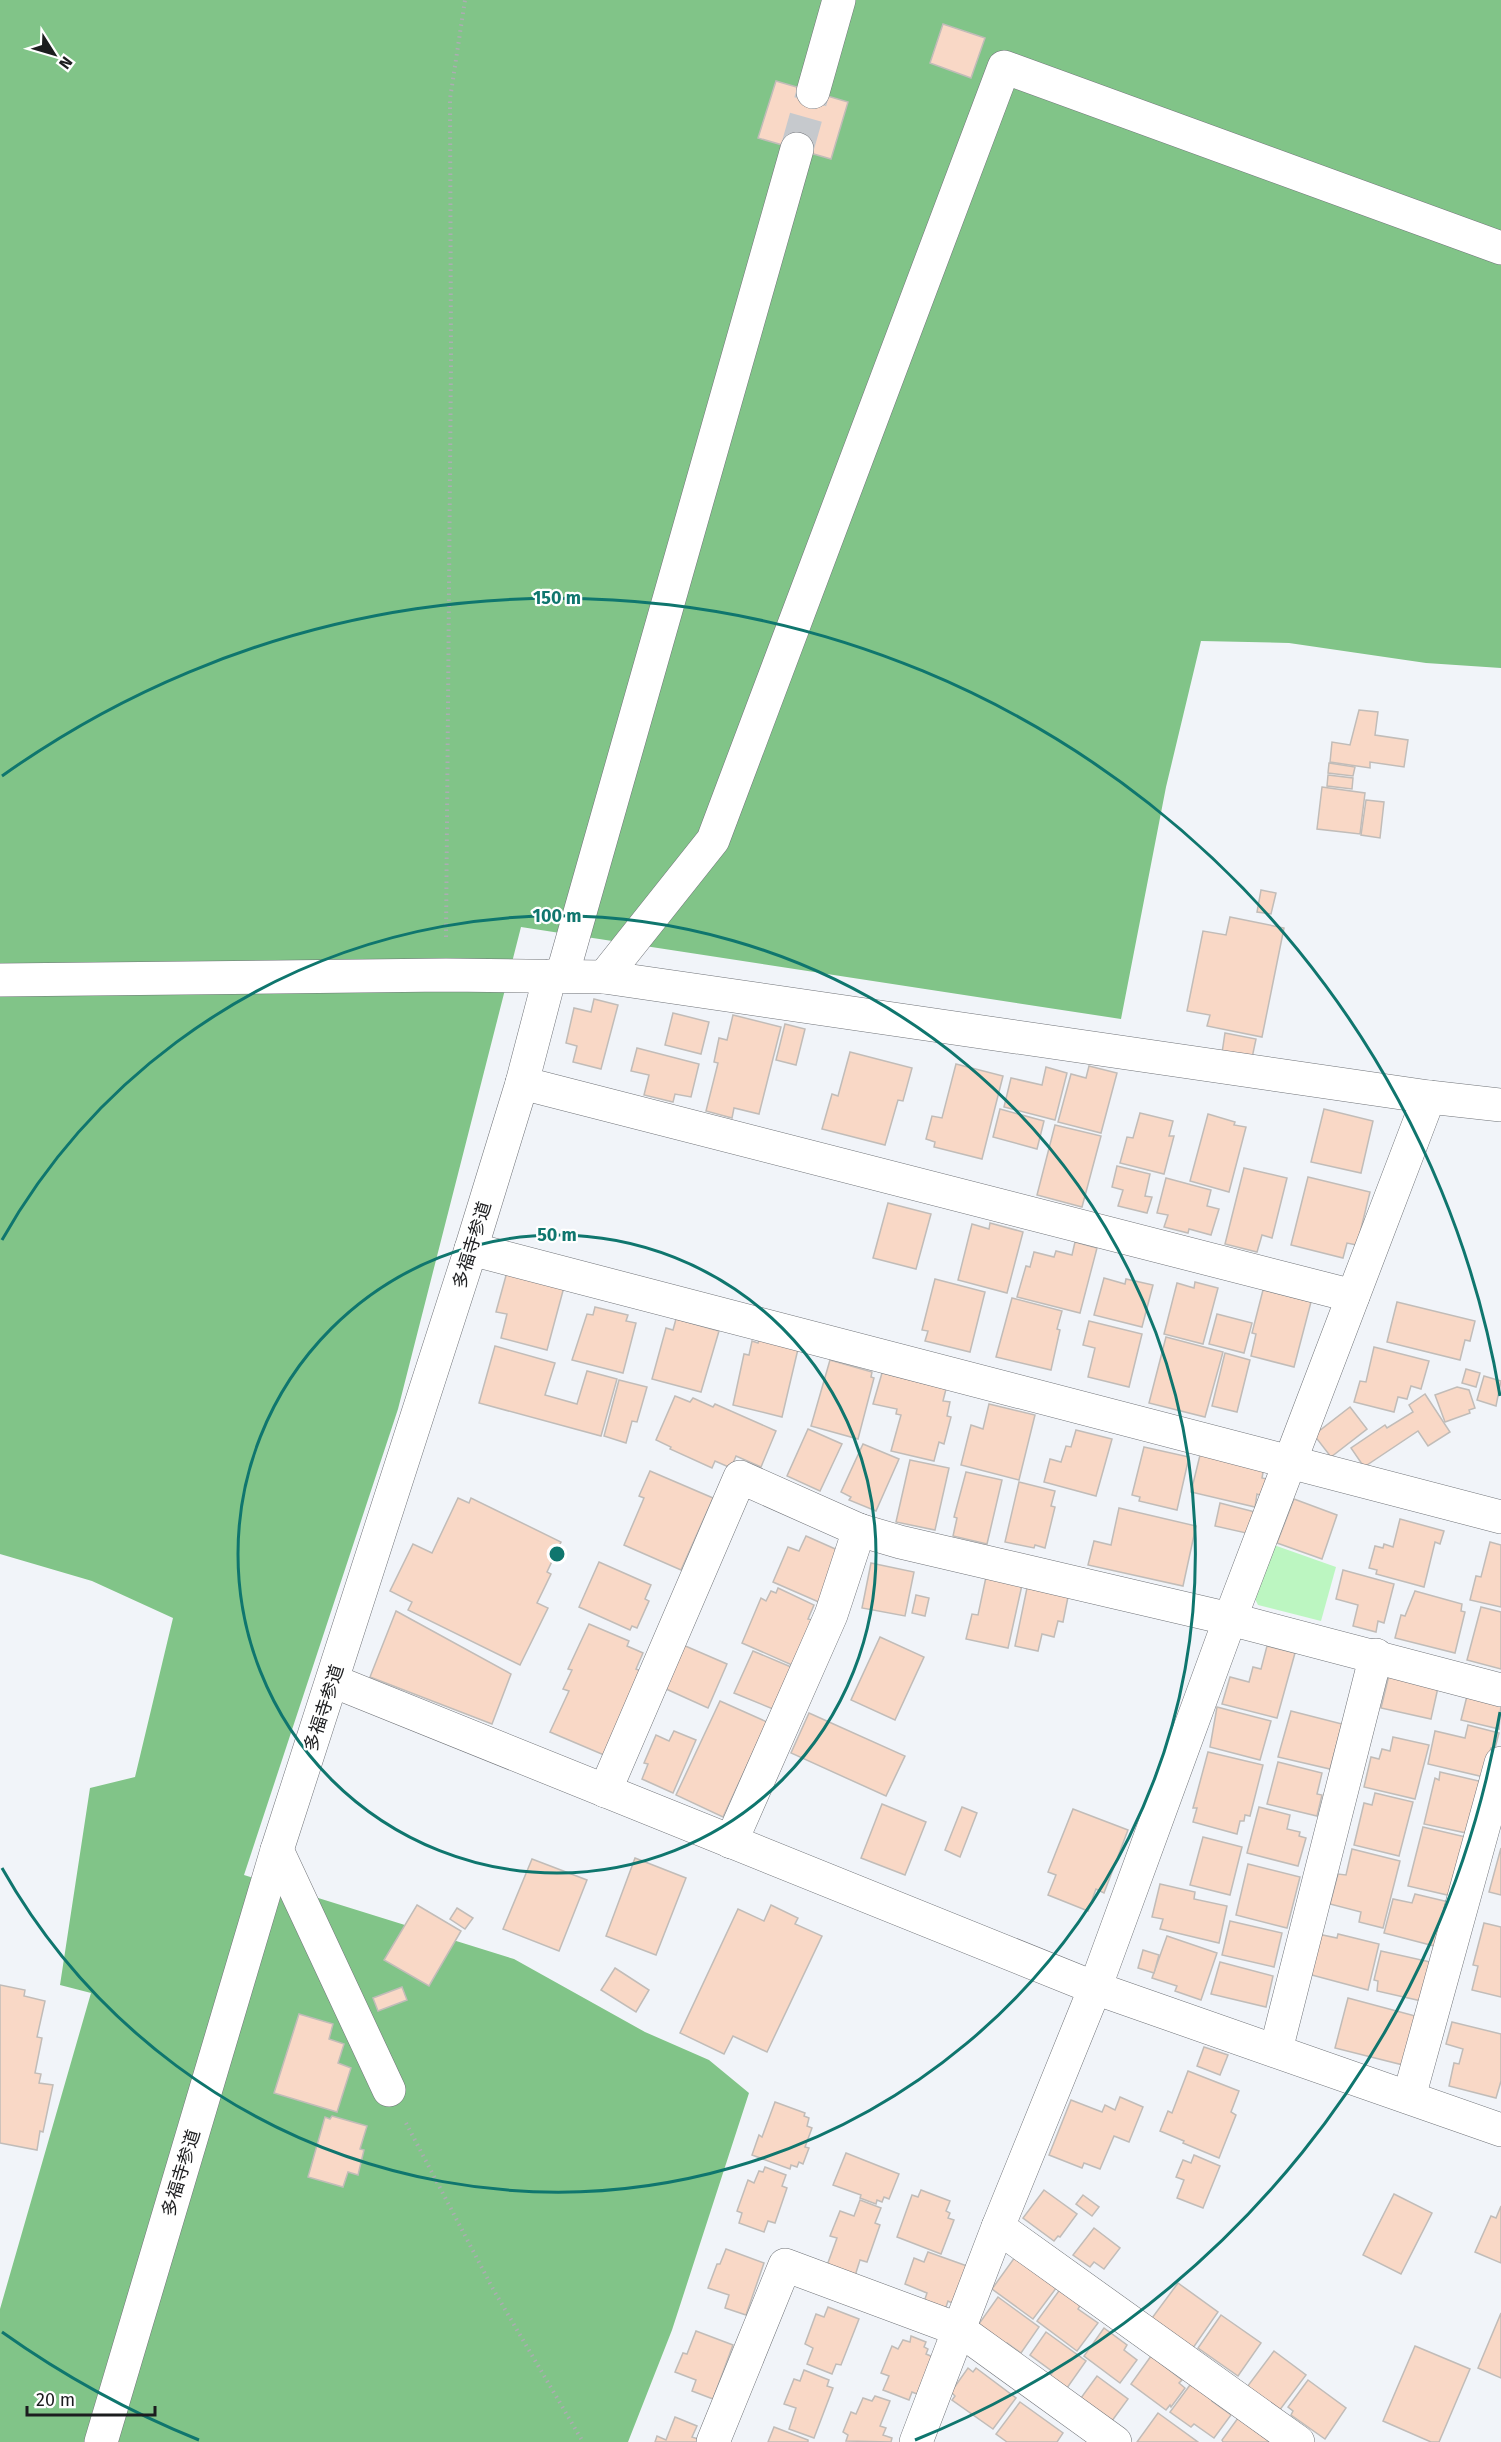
<svg xmlns="http://www.w3.org/2000/svg" width="1501" height="2442" font-family="'Fira Sans','Noto Sans JP',sans-serif">
<style>
.green{fill:#bcf6c1}
.forest{fill:#81c488}
.building{fill:#f9d8c6;stroke:#c1bcb8;stroke-width:1.5}
.lines{fill:none;stroke-linecap:round;stroke-linejoin:round}
.minor-tunnel{stroke:#c6c9cd;stroke-width:33;stroke-dasharray:33 16;stroke-linecap:butt}
.minor-casing{stroke:#707378;stroke-width:34}
.path{stroke:#abadb1;stroke-width:4;stroke-dasharray:1.5 4.5;stroke-linecap:butt}
.minor{stroke:#fff;stroke-width:33}
.ring{fill:none;stroke:#0f766e;stroke-width:3}
.labels{text-anchor:middle;stroke-width:4.5;stroke-linejoin:round;paint-order:stroke}
.street-label{font-size:18px;fill:#1c1d1f;stroke:#fff}
.centre{fill:#0f766e;stroke:#fff;stroke-width:3}
.ring-label{font-size:18px;text-anchor:middle;font-weight:bold;fill:#0f766e;stroke:#fff;stroke-width:4.5;stroke-linejoin:round;paint-order:stroke}
</style>
<rect width="100%" height="100%" fill="#f1f4f9"/>
<!-- green -->
<polygon class="green" points="1271,1544 1336,1567 1321,1621 1258,1605 1254,1597"/>
<!-- forest -->
<polygon class="forest" points="0,0 1501,0 1501,668 1426,663 1289,643 1201,641 1166,787 1121,1019 521,927 398,1409 244,1875 514,1959 645,2032 709,2060 749,2093 672,2330 628,2442 0,2442 0,2309 91,1993 60,1985 90,1788 135,1777 173,1618 92,1581 0,1554"/>
<!-- building -->
<g class="building">
<polygon points="943,24 985,38 971,78 930,63"/>
<polygon points="776,81 848,102 831,159 758,138"/>
<polygon points="1359,710 1378,712 1375,735 1408,740 1404,767 1370,762 1370,768 1330,762 1332,742 1350,745"/>
<polygon points="1329,763 1355,767 1353,776 1328,773"/>
<polygon points="1328,775 1353,778 1352,789 1327,786"/>
<polygon points="1322,787 1365,793 1360,834 1317,829"/>
<polygon points="1366,800 1384,802 1380,838 1361,835"/>
<polygon points="1261,890 1276,893 1271,914 1257,912"/>
<polygon points="1230,917 1284,928 1262,1037 1207,1026 1210,1015 1187,1011 1203,931 1226,935"/>
<polygon points="594,999 618,1005 601,1069 573,1062 577,1046 566,1043 574,1008 591,1012"/>
<polygon points="673,1013 709,1022 701,1054 665,1045"/>
<polygon points="733,1015 781,1027 759,1114 734,1108 732,1118 706,1111 718,1063 714,1062 719,1038 727,1040"/>
<polygon points="785,1024 805,1029 796,1065 776,1060"/>
<polygon points="1225,1033 1256,1039 1252,1058 1222,1053"/>
<polygon points="637,1048 699,1064 691,1097 675,1094 673,1102 644,1095 649,1075 631,1071"/>
<polygon points="850,1052 912,1068 903,1101 898,1100 885,1145 822,1129 832,1094 838,1096"/>
<polygon points="956,1064 1003,1076 982,1159 934,1147 935,1142 926,1139 932,1116 942,1118"/>
<polygon points="1089,1066 1117,1073 1101,1133 1058,1122 1071,1074 1086,1078"/>
<polygon points="1046,1067 1067,1073 1055,1120 1004,1107 1011,1078 1042,1085"/>
<polygon points="1000,1109 1044,1121 1037,1149 993,1137"/>
<polygon points="1324,1109 1373,1121 1361,1173 1311,1162"/>
<polygon points="1140,1113 1173,1121 1169,1136 1174,1136 1164,1174 1120,1163 1127,1137 1133,1138"/>
<polygon points="1208,1114 1235,1122 1234,1125 1246,1127 1229,1192 1190,1181"/>
<polygon points="1055,1125 1101,1136 1082,1207 1037,1195"/>
<polygon points="1117,1166 1150,1174 1145,1196 1152,1197 1147,1213 1118,1206 1123,1190 1112,1187"/>
<polygon points="1244,1168 1287,1178 1272,1238 1262,1235 1257,1252 1225,1244"/>
<polygon points="1308,1177 1370,1192 1357,1245 1347,1243 1343,1258 1291,1245"/>
<polygon points="1166,1178 1211,1190 1207,1206 1219,1209 1211,1235 1189,1229 1188,1233 1164,1227 1168,1215 1157,1213"/>
<polygon points="888,1203 931,1214 916,1269 873,1258"/>
<polygon points="990,1223 1023,1232 1007,1293 958,1280 972,1224 989,1229"/>
<polygon points="1075,1242 1097,1248 1080,1313 1017,1297 1026,1266 1030,1267 1034,1252 1054,1257 1056,1251 1072,1255"/>
<polygon points="507,1272 564,1287 547,1350 501,1338 507,1314 496,1312"/>
<polygon points="1104,1278 1125,1284 1126,1279 1153,1285 1142,1327 1094,1315"/>
<polygon points="935,1279 985,1292 970,1352 925,1341 928,1331 922,1330"/>
<polygon points="1195,1282 1218,1288 1203,1344 1164,1334 1177,1283 1194,1288"/>
<polygon points="1263,1290 1311,1302 1294,1367 1251,1356 1256,1334 1252,1333"/>
<polygon points="1012,1298 1062,1311 1057,1329 1060,1330 1051,1370 996,1357"/>
<polygon points="1397,1302 1475,1321 1470,1341 1465,1340 1460,1360 1387,1342"/>
<polygon points="595,1307 628,1315 626,1321 636,1323 623,1373 572,1360 587,1314 593,1315"/>
<polygon points="1217,1314 1252,1323 1244,1353 1209,1344"/>
<polygon points="676,1319 719,1331 701,1392 652,1379 666,1328 673,1330"/>
<polygon points="1089,1321 1142,1334 1129,1387 1088,1377 1095,1348 1083,1345"/>
<polygon points="1166,1337 1223,1352 1205,1417 1149,1403"/>
<polygon points="759,1339 798,1349 782,1417 733,1405 744,1354 749,1355 752,1341 758,1343"/>
<polygon points="495,1346 555,1363 545,1395 577,1404 587,1371 617,1379 601,1436 479,1403"/>
<polygon points="1374,1347 1429,1361 1421,1389 1411,1386 1407,1399 1398,1397 1394,1412 1354,1402 1360,1381 1366,1382"/>
<polygon points="1225,1353 1250,1360 1237,1412 1212,1406"/>
<polygon points="830,1360 872,1372 871,1377 874,1378 858,1439 811,1426"/>
<polygon points="1466,1369 1480,1373 1476,1387 1462,1383"/>
<polygon points="882,1373 946,1389 943,1401 950,1402 947,1416 951,1417 944,1444 939,1442 934,1461 891,1451 901,1415 896,1414 897,1409 873,1404"/>
<polygon points="1484,1376 1501,1381 1496,1406 1477,1400"/>
<polygon points="619,1380 647,1387 637,1422 632,1421 626,1443 604,1436"/>
<polygon points="1457,1387 1469,1390 1475,1408 1469,1410 1470,1413 1445,1422 1435,1395"/>
<polygon points="1425,1394 1450,1432 1428,1446 1418,1431 1364,1467 1351,1448 1385,1425 1387,1428 1413,1412 1409,1405"/>
<polygon points="675,1396 690,1402 693,1398 713,1407 715,1404 776,1431 761,1467 736,1456 731,1468 715,1461 712,1468 670,1449 671,1447 656,1440"/>
<polygon points="989,1404 1035,1415 1019,1480 961,1465 971,1425 983,1429"/>
<polygon points="1350,1407 1367,1429 1331,1457 1314,1435"/>
<polygon points="808,1429 842,1444 820,1491 787,1476"/>
<polygon points="1076,1430 1112,1439 1096,1496 1044,1482 1050,1459 1061,1462 1066,1446 1071,1447"/>
<polygon points="863,1444 899,1459 876,1511 849,1500 851,1497 841,1492"/>
<polygon points="1144,1447 1189,1457 1177,1510 1139,1501 1140,1497 1132,1495"/>
<polygon points="1201,1451 1264,1467 1262,1478 1267,1479 1262,1496 1257,1494 1255,1507 1191,1492"/>
<polygon points="910,1460 949,1468 935,1530 896,1522"/>
<polygon points="650,1471 713,1498 681,1570 624,1545 644,1498 639,1496"/>
<polygon points="966,1472 1002,1480 987,1544 953,1536 957,1518 954,1517"/>
<polygon points="1019,1482 1055,1491 1051,1506 1055,1507 1045,1548 1035,1545 1034,1548 1005,1542"/>
<polygon points="458,1498 469,1503 471,1498 561,1542 547,1572 551,1574 537,1603 548,1608 520,1665 408,1610 412,1602 390,1591 413,1544 432,1553"/>
<polygon points="1294,1499 1337,1515 1322,1559 1277,1543"/>
<polygon points="1220,1503 1255,1512 1246,1533 1215,1526"/>
<polygon points="1119,1508 1196,1526 1183,1586 1088,1565 1094,1541 1111,1545"/>
<polygon points="1400,1519 1444,1531 1440,1544 1435,1542 1424,1587 1376,1574 1377,1570 1369,1568 1375,1546 1383,1548 1384,1544 1393,1547"/>
<polygon points="806,1536 842,1552 821,1603 773,1582 788,1547 799,1551"/>
<polygon points="1490,1542 1501,1545 1501,1607 1470,1600 1476,1576 1481,1577"/>
<polygon points="599,1562 651,1585 645,1599 649,1601 637,1628 632,1626 630,1630 579,1607"/>
<polygon points="871,1563 914,1572 905,1616 862,1608"/>
<polygon points="1343,1570 1394,1584 1384,1623 1378,1621 1376,1632 1353,1626 1358,1605 1336,1599"/>
<polygon points="986,1577 1022,1585 1008,1648 966,1639 972,1614 978,1615"/>
<polygon points="778,1588 814,1605 808,1619 812,1620 792,1665 742,1643 761,1598 766,1601 771,1591 776,1593"/>
<polygon points="1027,1588 1068,1597 1063,1622 1058,1621 1054,1637 1042,1634 1038,1651 1015,1646"/>
<polygon points="1415,1591 1462,1604 1461,1611 1465,1612 1455,1653 1395,1638 1401,1615 1405,1616"/>
<polygon points="916,1595 929,1598 925,1616 912,1613"/>
<polygon points="1481,1607 1501,1612 1501,1669 1467,1660"/>
<polygon points="396,1611 511,1674 492,1724 370,1677"/>
<polygon points="589,1624 629,1641 627,1646 643,1653 636,1669 641,1671 604,1755 550,1732 569,1691 563,1689 572,1670 568,1669"/>
<polygon points="880,1637 924,1657 895,1720 851,1700"/>
<polygon points="683,1645 727,1664 708,1708 664,1688"/>
<polygon points="1267,1646 1295,1653 1277,1718 1222,1704 1230,1677 1249,1682 1253,1667 1261,1669"/>
<polygon points="753,1651 791,1667 773,1709 734,1693"/>
<polygon points="1390,1671 1439,1683 1431,1719 1381,1708"/>
<polygon points="1467,1696 1501,1704 1499,1729 1461,1720"/>
<polygon points="720,1701 767,1722 723,1817 676,1795"/>
<polygon points="1217,1707 1271,1721 1260,1760 1210,1747"/>
<polygon points="1291,1711 1342,1724 1330,1769 1278,1757"/>
<polygon points="809,1713 905,1756 886,1796 791,1753"/>
<polygon points="1468,1725 1499,1733 1495,1748 1491,1748 1484,1777 1428,1764 1435,1731 1465,1738"/>
<polygon points="674,1731 696,1740 673,1793 642,1779 648,1764 644,1763 656,1735 669,1741"/>
<polygon points="1393,1737 1429,1745 1415,1799 1364,1787 1371,1757 1379,1759 1382,1749 1390,1751"/>
<polygon points="1208,1752 1263,1765 1250,1816 1245,1815 1244,1821 1240,1821 1237,1834 1193,1822 1197,1808 1193,1808"/>
<polygon points="1278,1762 1322,1773 1317,1794 1322,1795 1317,1816 1267,1804"/>
<polygon points="1440,1772 1483,1782 1471,1834 1424,1824 1435,1778 1439,1780"/>
<polygon points="1375,1793 1413,1802 1399,1856 1354,1845 1364,1803 1372,1805"/>
<polygon points="882,1804 926,1822 905,1875 861,1858"/>
<polygon points="962,1807 977,1813 960,1857 945,1850"/>
<polygon points="1259,1807 1290,1815 1287,1829 1300,1832 1299,1836 1306,1838 1298,1866 1247,1853"/>
<polygon points="1073,1809 1128,1830 1104,1893 1096,1889 1088,1911 1048,1895 1056,1875 1048,1872"/>
<polygon points="1423,1827 1470,1838 1456,1897 1408,1886"/>
<polygon points="1203,1837 1242,1847 1230,1895 1190,1885"/>
<polygon points="1501,1848 1501,1895 1489,1892"/>
<polygon points="1352,1849 1400,1861 1383,1928 1359,1922 1361,1912 1330,1904 1338,1874 1346,1875"/>
<polygon points="635,1858 686,1878 656,1955 606,1936"/>
<polygon points="532,1859 587,1880 559,1951 503,1929"/>
<polygon points="1248,1864 1300,1877 1287,1928 1236,1915"/>
<polygon points="1160,1884 1195,1892 1194,1899 1227,1906 1219,1943 1160,1929 1163,1919 1152,1917"/>
<polygon points="1415,1894 1453,1903 1442,1948 1384,1933 1393,1899 1412,1903"/>
<polygon points="417,1905 461,1931 429,1986 384,1960"/>
<polygon points="771,1905 798,1918 795,1924 822,1936 767,2052 733,2036 724,2054 680,2033 738,1909 764,1921"/>
<polygon points="457,1908 473,1918 465,1929 450,1919"/>
<polygon points="1230,1921 1282,1933 1274,1967 1222,1955"/>
<polygon points="1484,1923 1501,1927 1501,1997 1472,1990 1478,1966 1473,1965"/>
<polygon points="1318,1934 1337,1938 1338,1934 1379,1944 1368,1990 1308,1974"/>
<polygon points="1167,1936 1217,1953 1201,2000 1175,1991 1177,1986 1152,1978"/>
<polygon points="1143,1950 1159,1955 1154,1973 1138,1968"/>
<polygon points="1381,1951 1435,1963 1426,2002 1377,1991 1378,1981 1374,1980"/>
<polygon points="1220,1962 1273,1976 1266,2007 1211,1994"/>
<polygon points="615,1968 649,1990 636,2012 601,1990"/>
<polygon points="0,1985 25,1990 24,1996 45,2001 37,2037 42,2038 35,2073 41,2074 39,2083 53,2085 43,2132 40,2131 37,2150 0,2143"/>
<polygon points="402,1987 407,2000 378,2011 373,1998"/>
<polygon points="1348,1998 1419,2017 1407,2066 1335,2048"/>
<polygon points="299,2014 333,2024 329,2039 344,2044 338,2063 351,2068 337,2112 274,2093"/>
<polygon points="1452,2022 1501,2034 1501,2081 1496,2098 1449,2086 1454,2063 1459,2064 1463,2049 1446,2044"/>
<polygon points="1204,2047 1228,2055 1220,2075 1197,2066"/>
<polygon points="1188,2071 1239,2091 1231,2112 1236,2115 1219,2158 1183,2143 1184,2141 1160,2131 1168,2111 1172,2113"/>
<polygon points="1120,2097 1143,2107 1129,2142 1114,2136 1100,2169 1084,2163 1082,2168 1049,2155 1071,2100 1102,2112 1105,2105 1115,2110"/>
<polygon points="775,2102 805,2113 804,2116 809,2118 807,2126 812,2128 805,2147 809,2148 803,2164 799,2162 797,2167 791,2165 790,2169 752,2155 759,2135 762,2137"/>
<polygon points="332,2116 367,2126 360,2149 364,2150 358,2175 348,2172 343,2187 308,2177 325,2117 330,2119"/>
<polygon points="846,2153 899,2174 889,2199 884,2197 882,2202 877,2200 876,2204 860,2198 861,2195 833,2185"/>
<polygon points="1194,2155 1220,2166 1203,2208 1177,2198 1184,2180 1176,2177 1183,2160 1191,2163"/>
<polygon points="765,2167 786,2175 782,2186 787,2188 775,2223 768,2221 764,2232 739,2223 742,2213 737,2211 748,2180 754,2183 759,2171 763,2172"/>
<polygon points="921,2190 950,2201 946,2211 950,2213 948,2218 954,2220 941,2254 897,2237 912,2195 918,2197"/>
<polygon points="1044,2190 1077,2214 1060,2237 1058,2236 1054,2241 1023,2218"/>
<polygon points="1394,2194 1432,2213 1401,2274 1363,2255"/>
<polygon points="1083,2195 1099,2207 1092,2216 1076,2204"/>
<polygon points="860,2200 881,2208 875,2223 880,2225 867,2262 860,2260 854,2279 825,2271 837,2238 830,2236 840,2211 854,2216"/>
<polygon points="1501,2206 1501,2263 1475,2252 1491,2216 1496,2218"/>
<polygon points="1094,2228 1120,2248 1104,2269 1094,2262 1090,2267 1073,2255"/>
<polygon points="726,2249 764,2263 746,2315 725,2308 729,2295 708,2288 717,2264 720,2264"/>
<polygon points="928,2252 967,2266 952,2303 948,2301 945,2310 924,2302 927,2293 905,2284 914,2258 924,2262"/>
<polygon points="1015,2257 1057,2287 1033,2319 992,2289"/>
<polygon points="1178,2283 1218,2312 1193,2348 1152,2318"/>
<polygon points="1061,2288 1081,2304 1078,2309 1098,2323 1077,2351 1037,2321"/>
<polygon points="998,2297 1039,2327 1021,2353 1007,2343 1003,2348 976,2328"/>
<polygon points="828,2307 859,2319 841,2365 836,2364 832,2374 807,2364 813,2348 805,2344 816,2314 824,2317"/>
<polygon points="1501,2313 1501,2378 1478,2368"/>
<polygon points="1221,2315 1261,2343 1238,2376 1198,2348"/>
<polygon points="1104,2328 1127,2345 1124,2350 1137,2360 1120,2383 1084,2356"/>
<polygon points="696,2331 733,2345 713,2399 692,2391 696,2380 675,2372 683,2353 687,2354"/>
<polygon points="1046,2332 1086,2361 1067,2388 1050,2376 1053,2372 1030,2355"/>
<polygon points="911,2336 926,2342 924,2347 928,2349 926,2354 933,2357 917,2394 912,2392 909,2400 883,2390 889,2376 881,2373 892,2346 898,2349 903,2340 910,2342"/>
<polygon points="1415,2346 1470,2369 1439,2442 1431,2442 1383,2421"/>
<polygon points="1274,2351 1306,2375 1279,2411 1247,2387"/>
<polygon points="1151,2356 1182,2380 1179,2383 1185,2388 1171,2407 1170,2405 1166,2410 1131,2384"/>
<polygon points="968,2368 973,2372 976,2368 1016,2398 993,2429 952,2400 955,2396 951,2392"/>
<polygon points="804,2370 829,2380 827,2386 833,2388 814,2438 789,2429 796,2408 784,2404 794,2379 800,2381"/>
<polygon points="1097,2376 1128,2399 1109,2425 1078,2402"/>
<polygon points="1308,2380 1346,2408 1325,2439 1291,2415 1293,2411 1288,2407"/>
<polygon points="1190,2385 1215,2397 1212,2401 1231,2415 1214,2438 1194,2424 1191,2427 1170,2412"/>
<polygon points="875,2396 890,2401 880,2426 886,2428 883,2435 892,2438 891,2442 846,2441 848,2435 843,2432 851,2412 856,2414 863,2398 872,2401"/>
<polygon points="1020,2402 1063,2433 1057,2442 1007,2442 996,2434"/>
<polygon points="1158,2413 1198,2442 1137,2442"/>
<polygon points="675,2417 697,2426 692,2437 698,2439 697,2442 655,2442 657,2436 666,2440"/>
<polygon points="1238,2418 1270,2442 1223,2442 1222,2440"/>
<polygon points="774,2427 808,2440 808,2442 768,2442"/>
</g>
<g class="lines">
<!-- minor-tunnel -->
<polyline class="minor-tunnel" points="797,149 813,92"/>
<defs>
<g id="minor">
<polyline points="813,92 839,0"/>
<polyline points="562,976 797,149"/>
<polyline points="604,977 713,840 1004,67 1501,248"/>
<polyline points="0,980 446,975 604,977 1429,1097 1501,1105"/>
<polyline points="522,1083 1353,1296"/>
<polyline points="471,1249 1501,1517"/>
<polyline points="333,1681 1095,1988 1501,2130"/>
<polyline points="605,1791 740,1477 859,1530 900,1542 1230,1619 1501,1690"/>
<polyline points="731,1842 831,1615 859,1530"/>
<polyline points="277,1850 389,2090"/>
<polyline points="1276,2050 1376,1655"/>
<polyline points="1409,2097 1501,1763"/>
<polyline points="998,2227 1298,2442"/>
<polyline points="101,2442 277,1850 471,1249 522,1083 550,976"/>
<polyline points="713,2442 785,2265 960,2330 1115,2442"/>
<polyline points="916,2442 998,2227 1095,1988 1230,1619 1429,1097"/>
</g>
</defs>
<!-- minor casing -->
<use href="#minor" class="minor-casing"/>
<!-- path -->
<g class="path">
<polyline points="446,937 451,358 450,99 465,0"/>
<polyline points="406,2123 493,2289 583,2442"/>
</g>
<!-- minor -->
<use href="#minor" class="minor"/>
</g>
<!-- distance rings -->
<g class="ring">
<circle cx="557" cy="1554" r="319"/>
<path d="M2 1240A638 638 0 1 1 2 1868"/>
<path d="M1500 1712A956 956 0 0 1 915 2440M199 2440A956 956 0 0 1 2 2332M2 776A956 956 0 0 1 1500 1396"/>
</g>
<g class="labels">
<!-- street labels -->
<g class="street-label">
<text transform="translate(472 1245) rotate(-73)" y="6">多福寺参道</text>
<text transform="translate(324 1708) rotate(-72)" y="6">多福寺参道</text>
<text transform="translate(181 2173) rotate(-73)" y="6">多福寺参道</text>
</g>
</g>
<circle cx="557" cy="1554" r="9" class="centre"/>
<g class="ring-label">
<text x="557" y="604">150 m</text>
<text x="557" y="922">100 m</text>
<text x="557" y="1241">50 m</text>
</g>
<!-- north arrow -->
<g transform="translate(54 54) rotate(127)" stroke="#ffffff" stroke-width="4.5" paint-order="stroke">
<path d="M0-4.5L10 22L0 15L-10 22Z" fill="#1c1d1f"/>
<text y="-9" font-size="16" font-weight="bold" text-anchor="middle" fill="#1c1d1f">N</text>
</g>
<!-- scale -->
<path d="M27 2406v9h128v-9" fill="none" stroke="#1c1d1f" stroke-width="3"/>
<text x="36" y="2406" font-size="18" fill="#1c1d1f" stroke="#ffffff" stroke-width="4.5" paint-order="stroke">20 m</text>
</svg>
